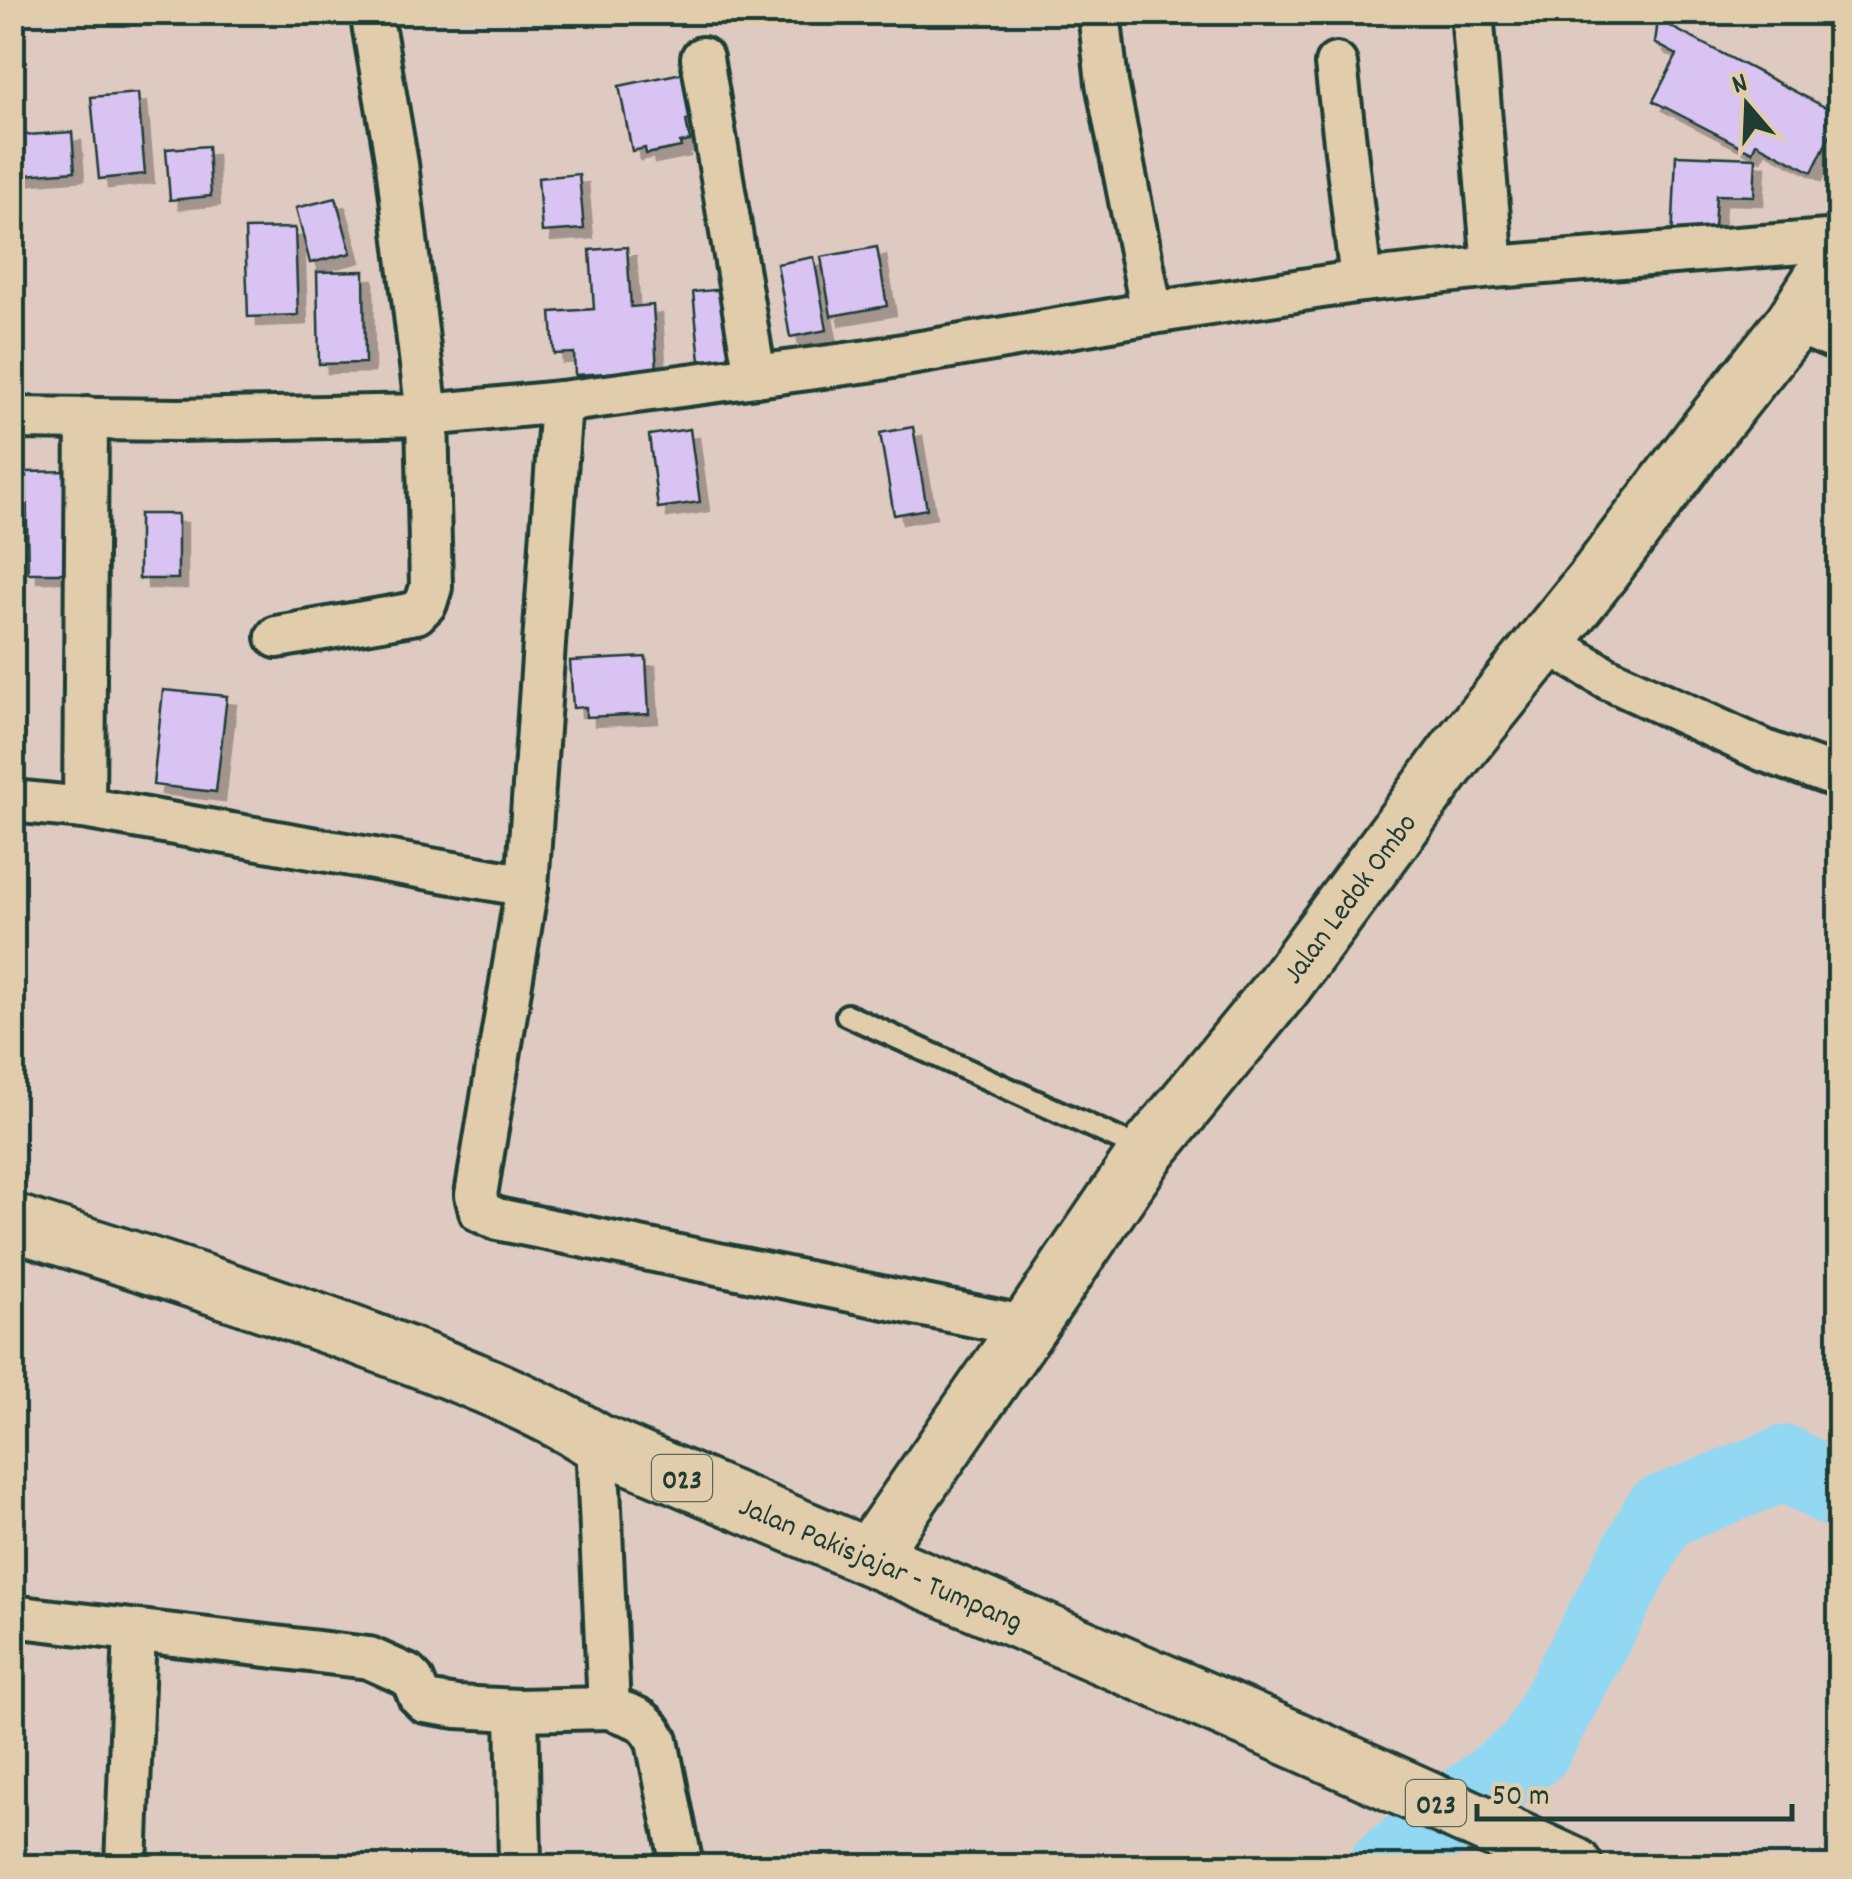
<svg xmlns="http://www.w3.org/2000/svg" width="1852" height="1879" font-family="Dekko,sans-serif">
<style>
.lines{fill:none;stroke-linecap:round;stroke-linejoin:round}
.river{stroke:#92d8f3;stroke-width:75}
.building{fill:#d8c3f3;stroke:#1f3d34;stroke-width:2.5;filter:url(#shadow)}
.lane-casing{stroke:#1f3d34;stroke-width:28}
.street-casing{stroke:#1f3d34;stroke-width:48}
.secondary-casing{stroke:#1f3d34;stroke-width:62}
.primary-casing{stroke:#1f3d34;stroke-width:62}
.lane{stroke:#e1cdac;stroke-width:20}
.street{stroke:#e1cdac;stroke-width:40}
.secondary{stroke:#e1cdac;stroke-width:55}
.primary{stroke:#e1cdac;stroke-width:55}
.labels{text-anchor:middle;stroke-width:8;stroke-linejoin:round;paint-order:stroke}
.shield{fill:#e1cdac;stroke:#596858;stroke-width:2.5}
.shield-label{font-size:28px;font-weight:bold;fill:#1f3d34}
.street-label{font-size:30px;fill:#1f3d34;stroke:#e1cdac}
</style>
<defs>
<filter id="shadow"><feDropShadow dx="9" dy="9" stdDeviation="0" flood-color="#0004"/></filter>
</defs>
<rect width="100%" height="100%" fill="#decac1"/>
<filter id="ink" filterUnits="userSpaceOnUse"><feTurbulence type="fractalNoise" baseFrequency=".01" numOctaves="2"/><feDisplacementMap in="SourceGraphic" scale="20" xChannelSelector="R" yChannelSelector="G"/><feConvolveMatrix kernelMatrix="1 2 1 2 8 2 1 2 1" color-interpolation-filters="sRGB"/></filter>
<g filter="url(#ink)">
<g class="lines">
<!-- river -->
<polyline class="river" points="1386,1866 1534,1749 1660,1513 1785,1463 1840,1493"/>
</g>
<!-- building -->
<g class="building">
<polygon points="1658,20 1840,115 1812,172 1756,143 1752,152 1653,101 1677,55 1655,43"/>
<polygon points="687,72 696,118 686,120 690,141 680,143 681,147 646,154 645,148 632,151 619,86"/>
<polygon points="138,93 145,174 99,179 91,97"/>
<polygon points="72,132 75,171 12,176 12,136"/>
<polygon points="208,146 211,196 170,200 166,149"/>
<polygon points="1676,155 1756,158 1754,196 1716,195 1713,244 1672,242"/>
<polygon points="579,174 584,229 542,232 538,178"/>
<polygon points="336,198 351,253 310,263 296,208"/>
<polygon points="295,228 298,315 248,317 245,229"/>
<polygon points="627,247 631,307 653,305 657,370 575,375 574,353 554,354 551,312 594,309 590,250"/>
<polygon points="877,247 887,306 831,316 821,257"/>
<polygon points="814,257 827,330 790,337 777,264"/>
<polygon points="364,271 365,363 319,364 317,272"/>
<polygon points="734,288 741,356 731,357 732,363 708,365 707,360 700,361 693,292"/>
<polygon points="913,427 927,509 894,515 880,433"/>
<polygon points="690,429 700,502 658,508 649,435"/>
<polygon points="70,471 70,573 28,573 26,472"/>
<rect x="139" y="514" width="39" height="65"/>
<polygon points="646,657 649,714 586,717 586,707 573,708 570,661"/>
<polygon points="163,690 227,696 216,792 153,785"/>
</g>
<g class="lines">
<defs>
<polyline id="lane" points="847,1015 1145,1151"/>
<g id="street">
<polyline points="1099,12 1107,83 1152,313"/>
<polyline points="1472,12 1493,267"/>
<polyline points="702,58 755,376"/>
<polyline points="1336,64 1361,281"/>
<polyline points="1794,322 1840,341"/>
<polyline points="561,402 527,886 476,1195 480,1211 497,1219 1028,1327"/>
<polyline points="12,418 179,420 427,415 561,402 868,361 1152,313 1361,281 1493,267 1840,240"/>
<polyline points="277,637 416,613 426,603 431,587 427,415 397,164 371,12"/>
<polyline points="1546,641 1607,678 1765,751 1840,778"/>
<polyline points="12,801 84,808 527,886"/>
<polyline points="84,808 87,418"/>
<path d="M597,1442l12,266c23,8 37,9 48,33l25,125"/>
<polyline points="12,1616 369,1658 407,1675 413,1681 419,1696 425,1702 457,1707 517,1710 609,1708"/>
<polyline points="517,1710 520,1864"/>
<polyline points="126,1866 135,1631"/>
</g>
<g id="secondary">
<path id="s1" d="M869,1556l159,-229 119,-175 136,-166 174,-235 140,-174 112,-148 85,-107 46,-72"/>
</g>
<g id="primary">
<path id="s2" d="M12,1222c117,37 233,73 348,115 81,30 164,60 237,105 327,139 655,274 977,424"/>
</g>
</defs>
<!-- lane casing -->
<use href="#lane" class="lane-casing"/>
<!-- street casing -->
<use href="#street" class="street-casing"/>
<!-- secondary casing -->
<use href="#secondary" class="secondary-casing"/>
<!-- primary casing -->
<use href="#primary" class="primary-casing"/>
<!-- lane -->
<use href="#lane" class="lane"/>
<!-- street -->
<use href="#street" class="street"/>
<!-- secondary -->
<use href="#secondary" class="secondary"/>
<!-- primary -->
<use href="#primary" class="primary"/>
</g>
</g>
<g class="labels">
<!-- shield labels -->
<g class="shield">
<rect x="652" y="1455" width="60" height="46" rx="8"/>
<rect x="1406" y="1780" width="60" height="46" rx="8"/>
</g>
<g class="shield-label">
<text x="682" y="1488">023</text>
<text x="1436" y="1813">023</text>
</g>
<!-- street labels -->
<g class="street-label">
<text dy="10" stroke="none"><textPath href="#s1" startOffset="815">Jalan Ledok Ombo</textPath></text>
<text dy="10" stroke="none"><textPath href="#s2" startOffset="935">Jalan Pakisjajar - Tumpang</textPath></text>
</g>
</g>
<!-- margin -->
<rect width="1852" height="1879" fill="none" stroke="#e1cdac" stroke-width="50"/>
<rect x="25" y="25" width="1802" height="1829" fill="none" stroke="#1f3d34" stroke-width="4" filter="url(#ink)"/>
<!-- north arrow -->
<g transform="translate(1747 105) rotate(341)" stroke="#e1cdac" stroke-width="8" paint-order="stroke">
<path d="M0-8L18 38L0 25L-18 38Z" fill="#1f3d34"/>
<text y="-15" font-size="28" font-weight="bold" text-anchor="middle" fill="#1f3d34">N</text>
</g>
<!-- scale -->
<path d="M1477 1804v15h315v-15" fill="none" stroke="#1f3d34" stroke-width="5"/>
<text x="1492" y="1804" font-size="30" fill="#1f3d34" stroke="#e1cdac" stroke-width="8" paint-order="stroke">50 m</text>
</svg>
